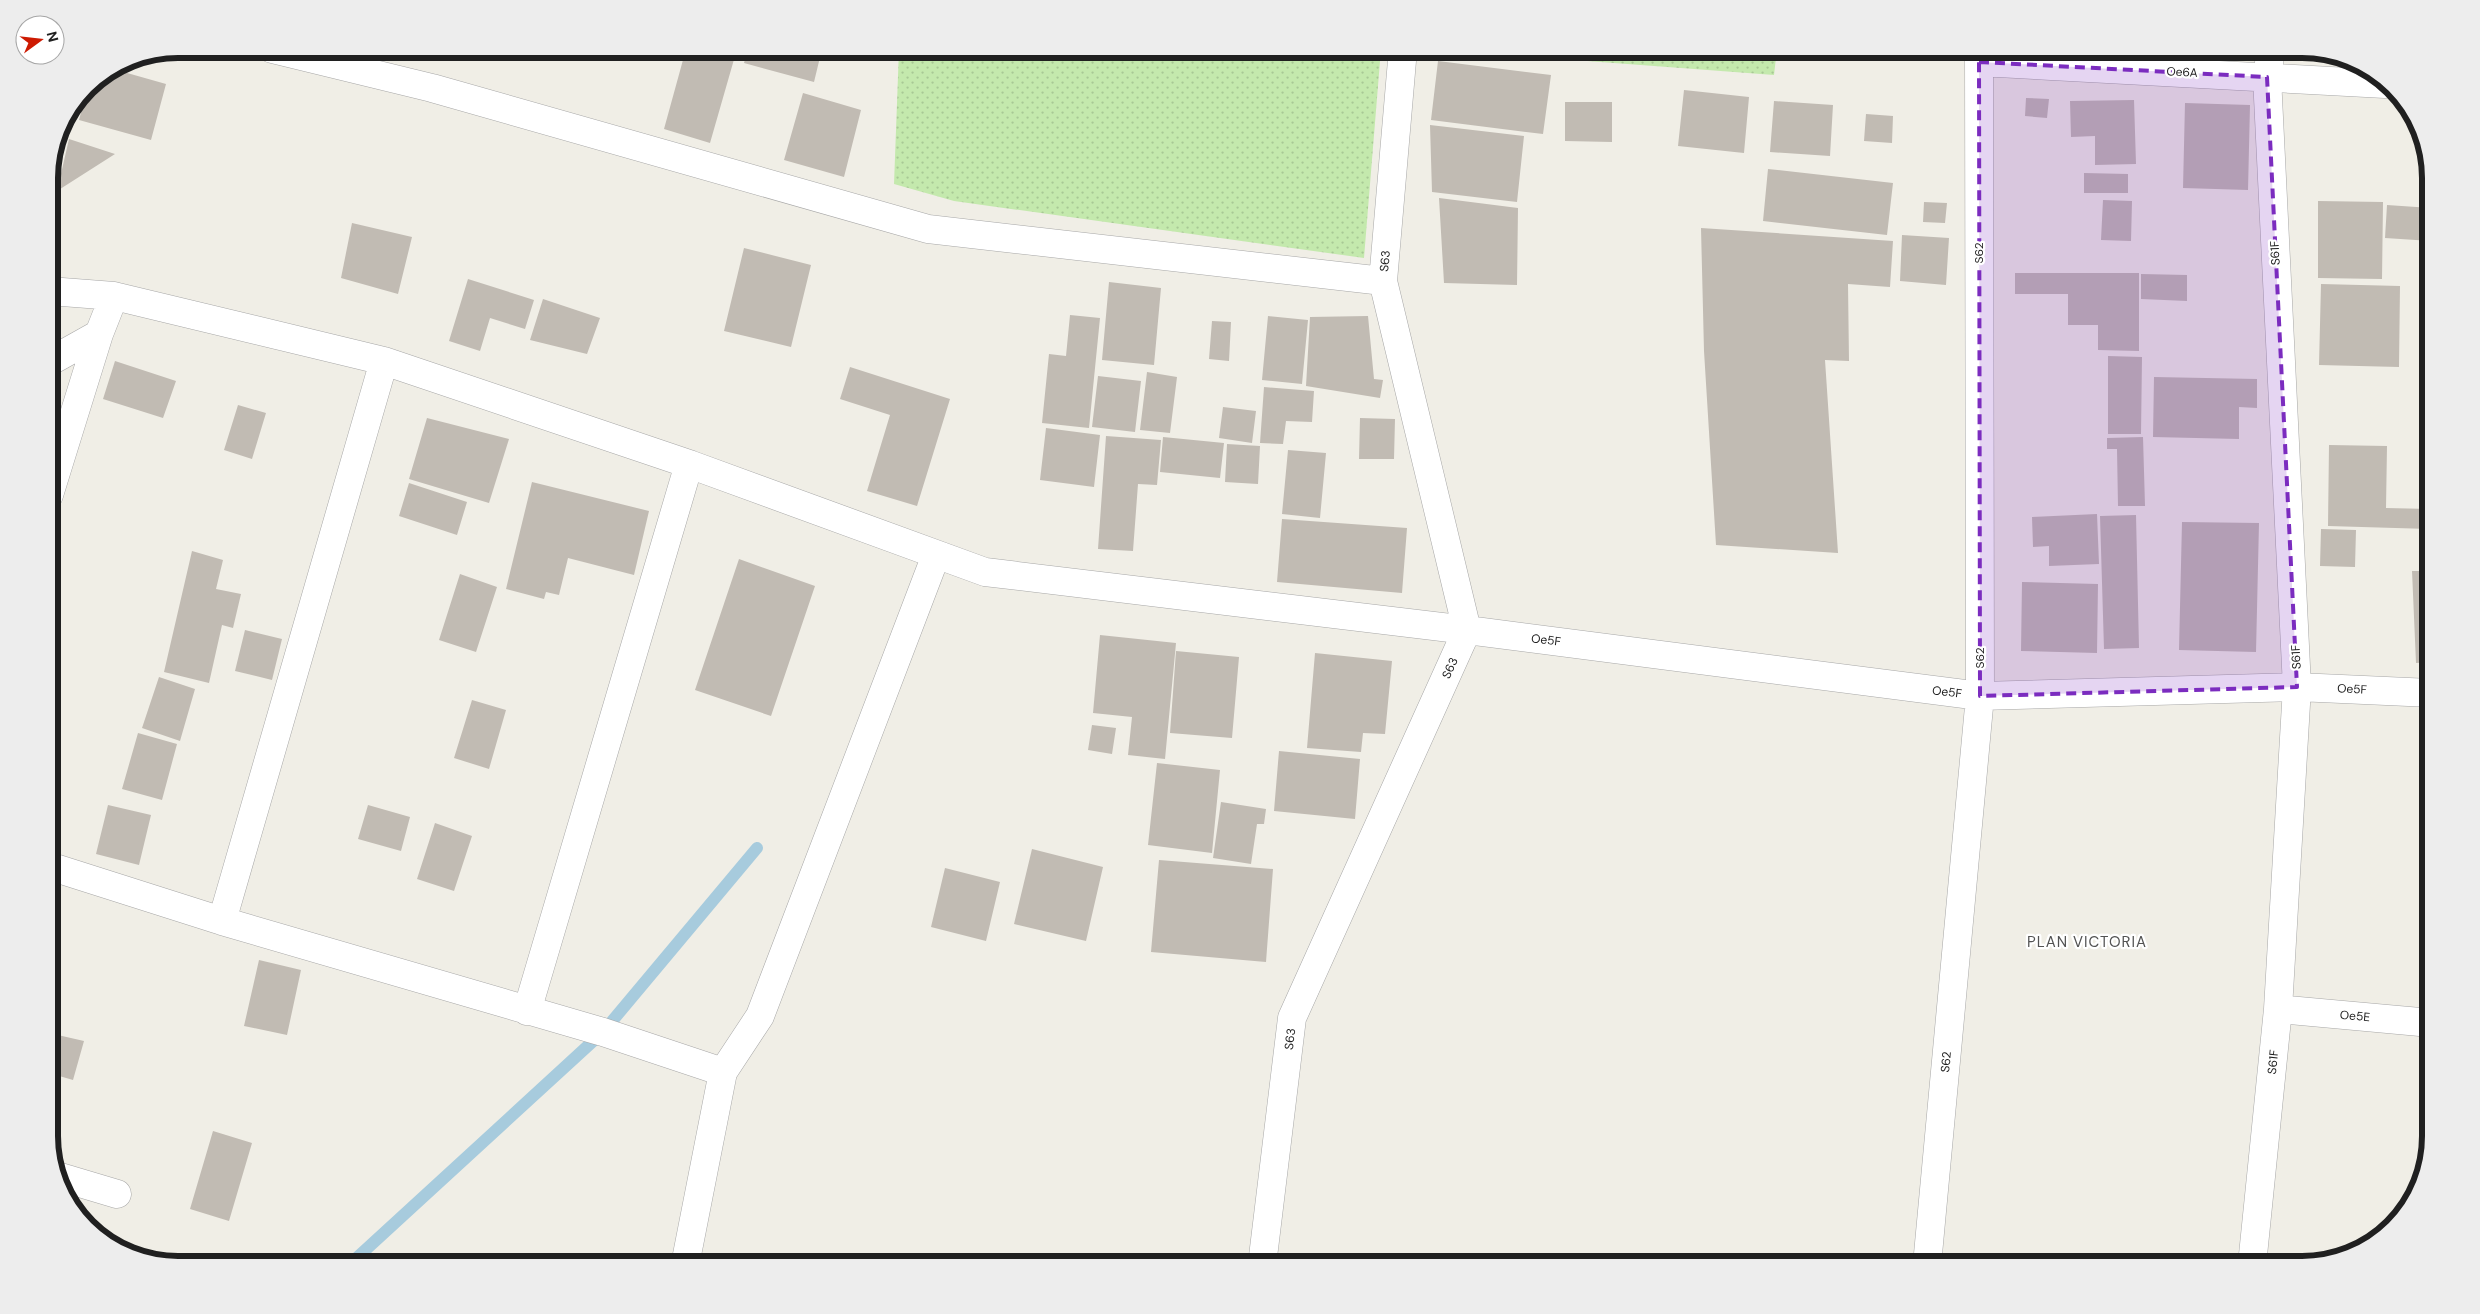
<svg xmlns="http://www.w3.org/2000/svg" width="2480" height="1314" font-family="'DM Sans',sans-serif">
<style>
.grass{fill:url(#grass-dots)}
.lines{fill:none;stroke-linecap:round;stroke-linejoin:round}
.stream{stroke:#a7cbdd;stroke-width:12}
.building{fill:#c1bbb3}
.minor-casing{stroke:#a7a7a7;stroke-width:29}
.minor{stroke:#fff;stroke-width:28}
.marked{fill:#7b2cbf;fill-opacity:0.2;stroke:#7b2cbf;stroke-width:4;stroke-dasharray:10 6;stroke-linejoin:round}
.labels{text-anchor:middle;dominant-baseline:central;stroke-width:4.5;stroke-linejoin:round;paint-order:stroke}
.street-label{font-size:12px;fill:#202020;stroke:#fff}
.quarter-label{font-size:15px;letter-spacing:1px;fill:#535353;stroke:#fff}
.rim{fill:none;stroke:#202020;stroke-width:6}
</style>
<defs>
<pattern id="grass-dots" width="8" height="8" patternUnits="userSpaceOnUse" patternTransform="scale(1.25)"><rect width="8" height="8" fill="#c4e9ad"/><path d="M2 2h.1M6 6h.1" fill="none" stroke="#a8c895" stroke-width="1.8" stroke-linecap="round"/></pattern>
</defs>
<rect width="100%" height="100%" fill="#f0eee6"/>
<path class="grass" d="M899,49H1381L1364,258L954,201L894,184Z
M1428,49H1777L1774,75Z"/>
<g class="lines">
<path class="stream" d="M349,1265L603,1032L757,848"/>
</g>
<path class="building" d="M686,49H737L710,143L664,129Z
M748,49H822L814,82L744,63Z
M1438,61L1551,75L1543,134L1431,120Z
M113,69L166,84L151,140L79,120L88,86Z
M1684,90L1749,97L1744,153L1678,146Z
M803,93L861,110L844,177L784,160Z
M2026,98L2049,99L2047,118L2025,116Z
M2134,100L2136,164L2095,165V136L2071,137L2070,101Z
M1774,101L1833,105L1830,156L1770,152Z
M1565,102H1612V142L1565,141Z
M2185,103L2250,105L2248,190L2183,188Z
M72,108L51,184L49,183V169L59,128Z
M1866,114L1893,116L1892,143L1864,141Z
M1430,125L1524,136L1517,202L1432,192Z
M69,139L115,154L57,191Z
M1768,169L1893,183L1887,235L1763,221Z
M2084,173L2128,174V193H2084Z
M1439,198L1518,208L1517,285L1444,283Z
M2103,200L2132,201L2131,241L2101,240Z
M2318,201L2383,202L2382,279L2318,278Z
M1924,202L1947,203L1945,223L1923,222Z
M2387,205L2431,208V241L2385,238Z
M352,223L412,237L398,294L341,278Z
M1701,228L1893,241L1890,287L1848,284L1849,361L1825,360L1838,553L1716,545L1704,351Z
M1902,235L1949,238L1946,285L1900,281Z
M744,248L811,265L791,347L724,331Z
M2015,273H2139V351L2098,350V325H2068V294H2015Z
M2141,274L2187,275V301L2141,299Z
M468,279L534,300L525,329L490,318L480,351L449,341Z
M1109,282L1161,288L1154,365L1102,360Z
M2321,284L2400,286L2399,367L2319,365Z
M543,299L600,318L587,354L530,340Z
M1070,315L1100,318L1089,428L1042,423L1049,354L1066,356Z
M1268,316L1308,320L1302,384L1262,380Z
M1368,316L1374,379L1383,380L1380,398L1306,386L1310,317Z
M1212,321L1231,322L1229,361L1209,359Z
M2108,356L2142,357L2141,434H2108Z
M115,361L176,381L163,418L103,399Z
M850,367L950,399L917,506L867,491L890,415L840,399Z
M1147,372L1177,377L1170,433L1140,430Z
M1098,376L1141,381L1135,432L1092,427Z
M2154,377L2257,379V408L2239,407V439L2153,437Z
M1264,387L1314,391L1312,422L1286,421L1283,444L1260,443Z
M238,405L266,413L252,459L224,450Z
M1223,407L1256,411L1252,443L1219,438Z
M427,418L509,439L489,503L409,479Z
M1360,418L1395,419L1394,459H1359Z
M1046,428L1100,435L1094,487L1040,480Z
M1106,436L1161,440L1157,485L1138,484L1133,551L1098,549Z
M1163,437L1224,443L1220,478L1160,472Z
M2143,437L2145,506H2118L2117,449H2107V438Z
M1227,444L1260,446L1258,484L1225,482Z
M2329,445L2387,446L2386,508L2430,509L2429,529L2328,526Z
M2431,447V488H2419V448Z
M1288,450L1326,453L1320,518L1282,514Z
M532,482L649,511L634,575L568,558L559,595L546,592L544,599L506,589Z
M409,483L467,502L457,535L399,516Z
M2097,514L2099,564L2049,566V546L2033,547L2032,517Z
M2136,515L2139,648L2104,649L2100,516Z
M1282,519L1407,528L1402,593L1277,582Z
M2182,522L2259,523L2256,652L2179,650Z
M2321,529L2356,530L2355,567L2320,566Z
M192,551L223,560L216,589L241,594L233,628L222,625L209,683L164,672Z
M739,559L815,586L771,716L695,690Z
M2412,571H2431V662L2416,663Z
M460,574L497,587L476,652L439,640Z
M2022,582L2098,584L2097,653L2021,651Z
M245,630L282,639L272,680L235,671Z
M1100,635L1176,643L1165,759L1128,755L1132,717L1093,713Z
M1176,651L1239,657L1232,738L1170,733Z
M1315,653L1392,661L1385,734L1363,733L1361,752L1307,748Z
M159,677L195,689L180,741L142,728Z
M472,700L506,710L489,769L454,758Z
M1092,725L1116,728L1112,754L1088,750Z
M138,733L177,744L162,800L122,789Z
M1279,751L1360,759L1355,819L1274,811Z
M1157,763L1220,770L1212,853L1148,845Z
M1221,802L1266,809L1264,824H1257L1251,864L1213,858Z
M108,805L151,815L139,865L96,854Z
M368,805L410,817L401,851L358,839Z
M435,823L472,836L454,891L417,879Z
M1032,849L1103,867L1086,941L1014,924Z
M1159,860L1273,869L1266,962L1151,952Z
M945,868L1000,882L986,941L931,927Z
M259,960L301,970L287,1035L244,1026Z
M49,1033L84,1041L73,1080L49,1073Z
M213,1131L252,1143L229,1221L190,1209Z"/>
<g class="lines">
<defs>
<path id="minor" d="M272,49L432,88L928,229L1383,281
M1979,62L2385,84
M49,291L114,296L384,361L689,464L985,572L1467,630L1980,696L2297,687L2431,693
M49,362L99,334
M49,495L99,334L114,296
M49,866L222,921L603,1032L723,1072
M222,921L384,361
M2278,1009L2431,1023
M527,1011L689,464
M60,1177L117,1194
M685,1265L723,1072L760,1016L936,555
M1262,1265L1292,1018L1467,630L1383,281L1403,49
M1927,1265L1980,696L1979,49
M2252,1265L2278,1009L2297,687L2267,77L2271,49"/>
</defs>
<use href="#minor" class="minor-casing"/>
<use href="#minor" class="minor"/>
</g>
<path class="marked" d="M1979,62L2267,77L2297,687L1980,696Z"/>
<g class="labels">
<g class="street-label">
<text transform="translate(2182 72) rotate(3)">Oe6A</text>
<text transform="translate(1979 253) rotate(-90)">S62</text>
<text transform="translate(2275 253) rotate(-93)">S61F</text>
<text transform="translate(1385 261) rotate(-85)">S63</text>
<text transform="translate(1546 640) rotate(7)">Oe5F</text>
<text transform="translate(2296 657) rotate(-93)">S61F</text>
<text transform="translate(1980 658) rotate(-90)">S62</text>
<text transform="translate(1450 668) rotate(-66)">S63</text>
<text transform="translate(2352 689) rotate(3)">Oe5F</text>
<text transform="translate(1947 692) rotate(7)">Oe5F</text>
<text transform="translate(2355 1016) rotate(5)">Oe5E</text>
<text transform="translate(1290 1039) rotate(-83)">S63</text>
<text transform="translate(1946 1062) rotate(-85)">S62</text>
<text transform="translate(2273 1062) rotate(-84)">S61F</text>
</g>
<g class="quarter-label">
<text x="2087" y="942">PLAN VICTORIA</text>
</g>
</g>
<path d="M0 0H2480V1314H0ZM178 58H2302A120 120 0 0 1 2422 178V1136A120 120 0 0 1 2302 1256H178A120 120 0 0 1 58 1136V178A120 120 0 0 1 178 58Z" fill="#ededed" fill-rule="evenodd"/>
<path class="rim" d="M178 58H2302A120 120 0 0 1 2422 178V1136A120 120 0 0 1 2302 1256H178A120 120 0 0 1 58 1136V178A120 120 0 0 1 178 58Z"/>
<g transform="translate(40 40) rotate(75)"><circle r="24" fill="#ffffff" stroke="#a6a6a6"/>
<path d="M0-4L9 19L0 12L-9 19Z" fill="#cd1a02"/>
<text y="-8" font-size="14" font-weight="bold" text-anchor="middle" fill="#202020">N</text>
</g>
</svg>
